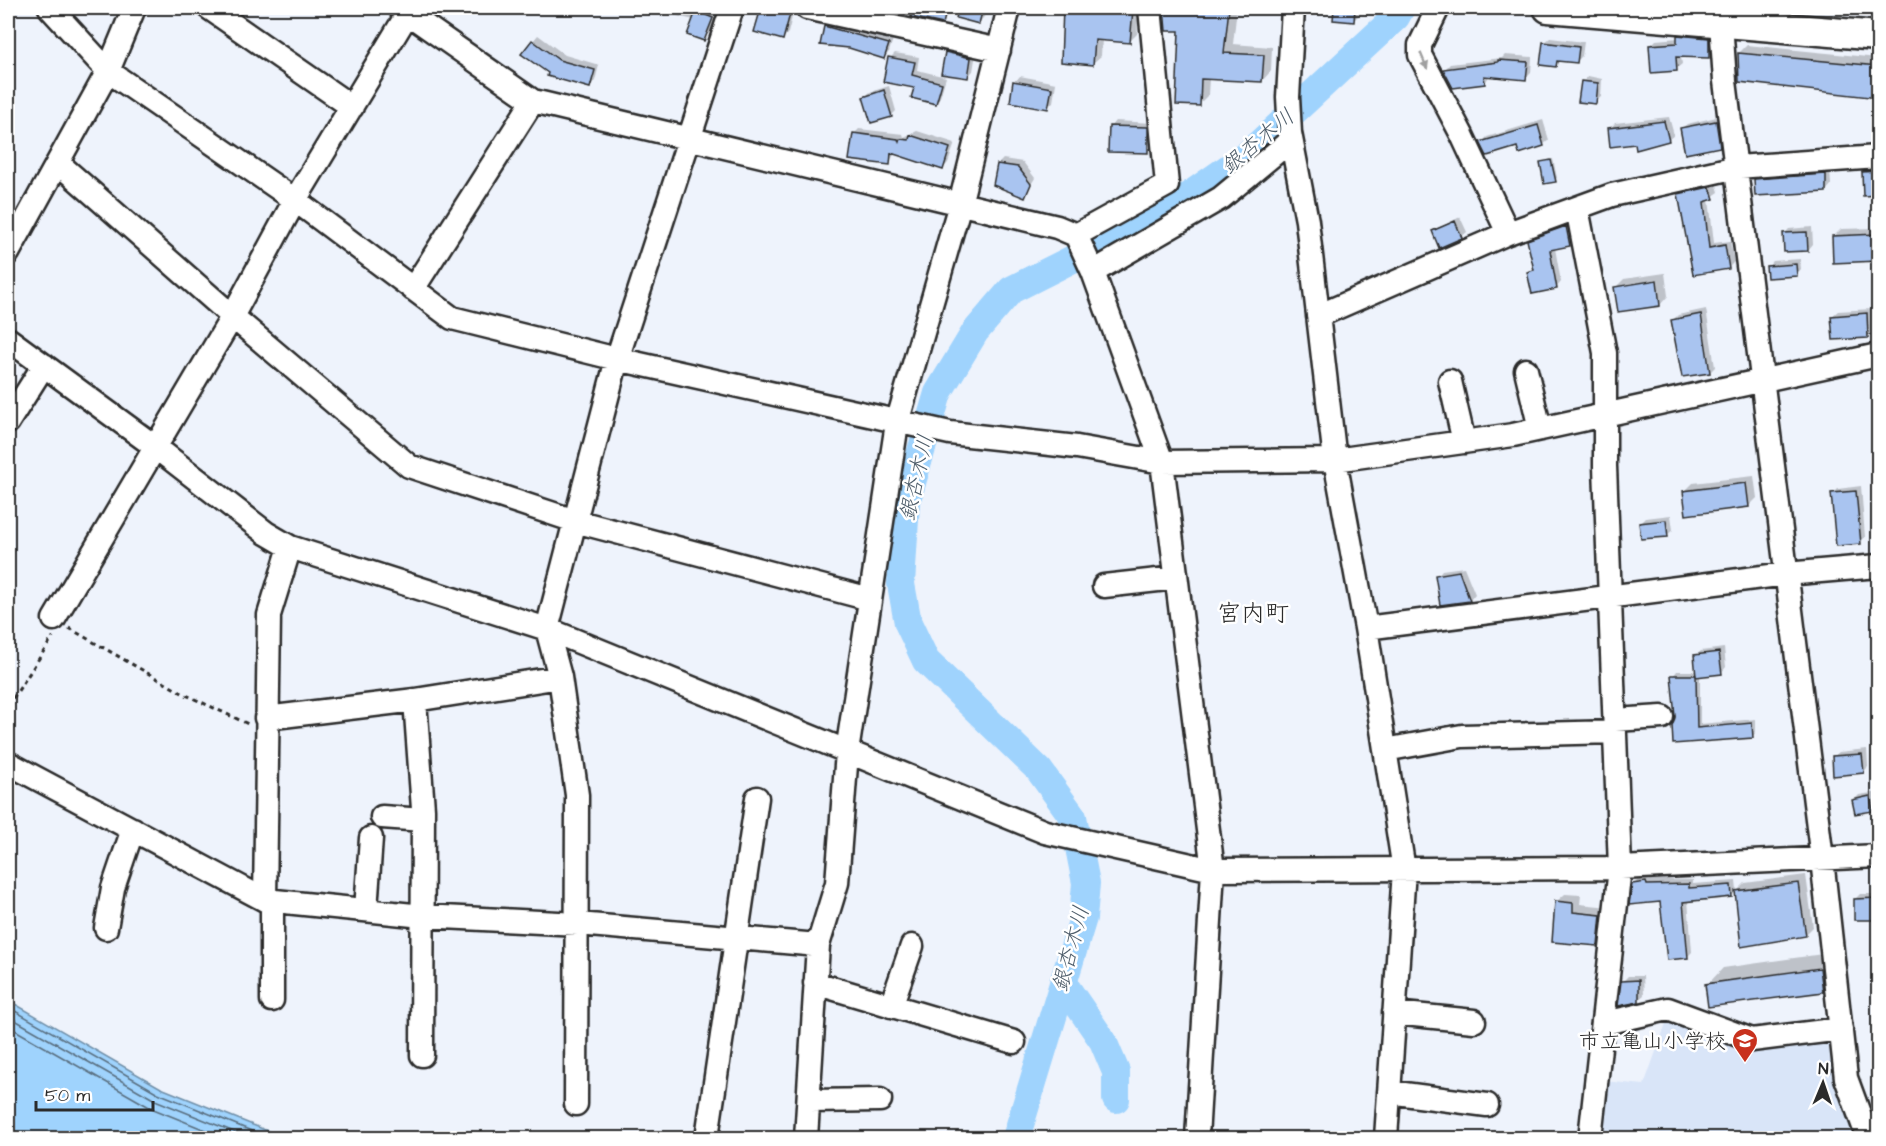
<svg xmlns="http://www.w3.org/2000/svg" width="1886" height="1146" font-family="'Architects Daughter','Klee One',sans-serif">
<style>
.built{fill:#d9e5f8}
.water{fill:#9fd3fd;stroke:#7190a9;stroke-width:1.5}
.shadow{fill:#0003}
.lines{fill:none;stroke-linecap:round;stroke-linejoin:round}
.shore{stroke:#596e7f;stroke-width:1.5}
.river{stroke:#9fd3fd;stroke-width:28}
.building{fill:#a9c4f0;stroke:#2b2b2b;stroke-width:1.5}
.minor-casing{stroke:#2b2b2b;stroke-width:27}
.major-casing{stroke:#2b2b2b;stroke-width:33}
.path{stroke:#2b2b2b;stroke-width:3;stroke-dasharray:4.5 4.5;stroke-linecap:butt}
.minor{stroke:#fff;stroke-width:22}
.major{stroke:#fff;stroke-width:28}
.oneway{fill:#a0a0a0}
.labels{text-anchor:middle;dominant-baseline:central;stroke-width:5;stroke-linejoin:round;paint-order:stroke}
.poi-label{font-size:21px;fill:#2b2b2b;stroke:#fff;text-anchor:end}
.water-label{font-size:22px;font-style:italic;fill:#4e5d6a;stroke:#fff}
.quarter-label{font-size:24px;fill:#2b2b2b;stroke:#fff}
</style>
<rect width="100%" height="100%" fill="#eef3fc"/>
<filter id="ink" filterUnits="userSpaceOnUse"><feTurbulence type="fractalNoise" baseFrequency=".0167" numOctaves="2"/><feDisplacementMap in="SourceGraphic" scale="12" xChannelSelector="R" yChannelSelector="G"/><feConvolveMatrix kernelMatrix="1 2 1 2 8 2 1 2 1" color-interpolation-filters="sRGB"/></filter>
<g filter="url(#ink)">
<path class="built" d="M1669,1015L1751,1047L1835,1040L1862,1138H1598L1604,1081L1644,1085Z"/>
<path class="water" d="M8,1000L161,1088L285,1138H8Z"/>
<path class="shadow" d="M643,8H710L718,11L710,32L703,39L694,20Z
M762,8L794,9L788,33L783,38L756,31Z
M917,8H932L949,11L942,22L914,10Z
M961,8H986L984,17L979,22L958,17Z
M1065,8H1139L1137,34L1130,41L1102,39L1101,56L1093,63L1063,61Z
M1165,8H1237L1233,44L1272,47L1271,71L1262,81L1209,78L1208,95L1199,104L1180,30L1167,29Z
M1335,8H1360L1359,15L1354,20L1334,19Z
M831,21L893,39L889,52L884,57L849,47L822,44L826,26Z
M1683,31L1713,33V51L1708,56H1681L1682,64L1676,69L1651,45L1656,40L1678,38Z
M538,35L565,55L599,65L595,81L589,87L549,73L523,53Z
M1550,38L1584,42L1582,56L1576,62L1561,60L1555,65L1544,43Z
M1747,45L1878,58V96L1740,81L1739,53Z
M951,47L976,53L973,71L968,76L946,53Z
M895,53L919,57L917,70L946,77L940,97L935,103L890,58Z
M1505,55L1532,57L1531,73L1526,78L1490,75L1485,83L1445,69L1450,64L1502,58Z
M1020,76L1056,83L1053,102L1047,107L1015,82Z
M1588,76L1602,79L1601,97L1595,102L1583,82Z
M889,86L896,111L891,116L865,97L870,92Z
M1721,116L1724,140L1719,145L1681,129L1687,124Z
M1669,117L1674,135L1668,140L1636,143L1610,129L1615,123Z
M1543,120L1549,140L1543,145L1482,142L1487,137Z
M1115,121L1153,123L1152,146L1147,152L1110,127Z
M859,129L903,134L904,137L917,131L955,143L948,163L943,168L895,153L889,163L854,134Z
M1003,159L1023,162L1035,178L1024,196L998,164Z
M1553,159L1557,178L1555,180L1541,163Z
M1878,166V194L1864,195L1863,172L1868,167Z
M1830,170L1831,185L1826,191L1755,180L1761,175Z
M1716,182L1719,192L1709,199L1714,243L1730,241L1734,262L1728,268L1694,273L1679,195L1684,189Z
M1460,217L1467,232L1461,237L1433,231Z
M1571,222L1575,239L1569,244L1555,248L1561,282L1556,288L1529,272L1535,267L1529,241L1534,235Z
M1812,227L1813,244L1808,250L1784,234L1789,229Z
M1878,228V259L1835,261L1834,236L1841,229Z
M1800,259L1801,269L1796,275L1768,267L1773,261Z
M1665,273L1668,296L1660,305L1616,287L1624,279Z
M1706,309L1715,367L1710,372L1673,320L1678,315Z
M1872,309L1873,331L1868,336L1832,316L1838,311Z
M1754,476L1757,498L1749,506L1685,491L1693,483Z
M1861,486L1865,537L1860,543L1833,494L1838,489Z
M1671,515L1673,530L1667,535L1641,523L1646,518Z
M1464,567L1475,594L1470,600L1441,603L1437,576L1442,570Z
M1724,648L1726,667L1721,673L1700,675V724L1756,719V732L1752,737L1675,743L1677,717L1673,676L1677,671H1697L1695,656L1701,651Z
M1878,708V732H1876L1875,712Z
M1867,749L1868,767L1863,772L1833,757L1839,752Z
M1878,792V808L1857,812L1854,800L1859,795Z
M1806,875L1813,927L1805,935L1736,891L1732,896L1688,900L1692,952L1687,957L1662,900L1633,885L1638,880H1693V884L1736,881L1737,891L1745,883Z
M1565,894L1581,895L1580,904L1609,907L1606,936L1597,944L1556,902Z
M1860,894H1878V918L1855,899Z
M1837,952L1839,973L1822,990L1707,985L1723,968Z
M1628,976H1643L1644,995L1638,1000L1623,981Z"/>
<g class="lines">
<path class="shore" d="M8,1007L158,1093L269,1138
M8,1016L155,1100L249,1138
M8,1026L151,1108L225,1138"/>
<path class="river" d="M1063,983L1103,1041L1116,1072V1099
M1016,1138L1083,918L1086,883L1073,817L1039,770L926,661L908,623L901,584L906,503L938,393L975,332L1011,290L1164,213L1247,155L1396,17L1401,8"/>
</g>
<path class="building" d="M761,8L790,14L783,40L754,32Z
M959,8H983L979,24L956,18Z
M1063,8L1133,9L1130,43L1095,40L1093,65L1061,62Z
M1164,8H1229L1224,53L1264,55L1262,82L1201,79L1200,106L1176,105L1179,31H1166Z
M1334,8H1355L1354,22L1333,20Z
M913,9L945,16L943,24L911,17Z
M696,11L713,18L704,41L687,35Z
M824,26L889,44L884,59L849,48L820,45Z
M1677,35L1709,38V58L1676,57L1677,71L1651,73L1649,45L1677,43Z
M532,40L559,60L595,70L590,88L547,76L548,73L521,54Z
M1543,42L1579,47L1577,63L1557,61L1556,67L1540,65Z
M945,52L971,58L968,78L941,74Z
M1738,53L1878,66V98L1739,82Z
M888,57L915,62L912,75L942,83L936,104L911,98L914,88L883,82Z
M1498,60L1528,62L1526,80L1484,76L1485,84L1453,88L1443,69L1498,62Z
M1013,81L1052,88L1048,109L1010,102Z
M1581,81L1598,83L1596,104L1578,102Z
M884,90L892,117L871,123L863,97Z
M1664,121L1669,141L1636,150L1635,144L1610,147L1608,128Z
M1716,121L1720,147L1685,154L1680,128Z
M1538,125L1544,146L1519,154L1517,147L1487,156L1480,142Z
M1109,126L1148,127V153L1108,152Z
M853,133L898,139L899,142L900,139L909,140L910,135L950,148L943,170L891,153L890,165L849,160Z
M1551,160L1556,182L1544,184L1540,162Z
M997,164L1018,167L1031,184L1025,198L993,185Z
M1878,171V195L1863,196L1862,172Z
M1826,174V192L1755,196L1754,179Z
M1710,187L1714,199L1704,202L1709,248L1725,245L1729,269L1693,275L1678,194Z
M1455,221L1462,238L1439,248L1432,231Z
M1566,226L1570,246L1550,250L1557,289L1532,294L1527,272L1534,270L1527,240Z
M1807,232L1808,251L1784,252L1783,233Z
M1878,234V261L1833,263L1832,236Z
M1796,264L1797,276L1767,278L1766,266Z
M1657,280L1660,306L1618,312L1614,287Z
M1867,313L1868,338L1833,340L1831,316Z
M1701,314L1710,373L1682,377L1671,320Z
M1746,483L1749,507L1686,515L1683,491Z
M1856,491L1861,544L1836,546L1831,493Z
M1666,520L1668,537L1641,539L1639,523Z
M1459,571L1470,601L1440,605L1435,575Z
M1719,652L1722,674L1696,677L1694,655Z
M1671,675H1696L1697,728L1752,723L1753,738L1673,744L1672,725L1675,717Z
M1862,754L1864,773L1833,776L1832,756Z
M1870,796L1873,811L1855,814L1852,800Z
M1646,882L1647,885L1689,884V888L1731,885L1732,897L1683,902L1688,958L1667,960L1660,902L1629,905L1632,884Z
M1798,883L1806,936L1741,947L1735,891Z
M1878,898V920H1854V899Z
M1555,901L1573,903V912L1601,915L1598,946L1552,942Z
M1820,968L1823,992L1708,1007L1705,984Z
M1639,980V1002L1618,1006L1621,981Z"/>
<g class="lines">
<defs>
<path id="minor" d="M50,8L108,71L295,200L452,318L617,359L950,433L1077,447L1162,462L1335,460L1513,435L1878,355
M209,8L352,107
M400,8L533,101L1057,227L1076,235L1093,272L1162,462L1213,870L1197,1138
M807,8L999,50
M1293,8L1288,97L1290,133L1307,221L1335,460L1366,628L1404,870L1386,1138
M1438,8L1420,45V55L1462,135L1508,233
M1720,8L1725,81L1822,859L1846,1078L1868,1138
M58,163L232,316L409,466L575,521L870,599
M1577,208L1605,353V466L1620,868L1590,1138
M1076,235L1167,185L1150,8
M8,253L108,71L134,8
M1093,272L1221,198L1291,140
M413,289L533,101
M1318,316L1508,233L1612,195L1737,167L1878,157
M8,339L154,446L266,533L290,547L547,629L1045,832L1213,870L1620,868L1878,856
M1526,370L1540,429
M1450,381L1464,442
M8,422L44,365
M1104,586L1176,578
M54,619L228,324L295,200L411,8
M1366,628L1786,574L1878,566
M415,700L423,809L422,1055
M266,718L415,700L560,677
M1615,720L1662,717
M1385,750L1462,736L1615,732
M8,763L265,900L423,916L578,924L818,945
M382,817L423,820
M265,900L269,615L290,547
M366,910L371,838
M106,928L113,888L133,829
M815,983L1014,1042
M272,1000V900
M891,1006L912,946
M1394,1013L1474,1021
M1605,1023L1668,1009L1752,1040L1841,1029
M1389,1092L1487,1105
M809,1101L880,1100
M576,1104L577,795L560,677L547,629L617,359L732,8
M707,1137L757,798
M806,1138L818,945L837,883L847,752L897,423L960,204L1009,8"/>
<path id="major" d="M1548,8L1878,36"/>
</defs>
<use href="#minor" class="minor-casing"/>
<use href="#major" class="major-casing"/>
<path class="path" d="M69,628L184,694L248,724
M8,706L53,637"/>
<use href="#minor" class="minor"/>
<use href="#major" class="major"/>
</g>
<defs><path id="oneway-solid" d="M-6-.8H1V-3.2L6.5 0L1 3.2V.8H-6Z" transform="scale(1.5)"/></defs>
<use class="oneway" href="#oneway-solid" transform="translate(1424 61) rotate(67)"/>
</g>
<defs>
<symbol id="school-pin" viewBox="-11 -11 22 30"><path d="M0 17L-7.5 6A9.5 9.5 0 1 1 7.5 6Z" fill="#c8321e" stroke="#fff"/><path d="M0-5L7-2L0 1L-7-2ZM-4 1L0 2.5L4 1V4Q0 6-4 4Z" fill="#fff"/></symbol>
</defs>
<g fill-rule="evenodd">
<use href="#school-pin" x="1730" y="1026" width="30" height="40"/>
</g>
<g class="labels">
<g class="poi-label">
<text x="1726" y="1041">市立亀山小学校</text>
</g>
<g class="water-label">
<text transform="translate(1258 142) rotate(-40)">銀杏木川</text>
<text transform="translate(917 478) rotate(-77)">銀杏木川</text>
<text transform="translate(1071 949) rotate(-75)">銀杏木川</text>
</g>
<g class="quarter-label">
<text x="1253" y="614">宮内町</text>
</g>
</g>
<rect width="1886" height="1146" fill="none" stroke="#fff" stroke-width="30"/>
<rect x="15" y="15" width="1856" height="1116" fill="none" stroke="#2b2b2b" stroke-width="2" filter="url(#ink)"/>
<g transform="translate(1823 1083) rotate(2)" stroke="#ffffff" stroke-width="4.5" paint-order="stroke">
<path d="M0-4.5L10 22L0 15L-10 22Z" fill="#2b2b2b"/>
<text y="-9" font-size="16" font-weight="bold" text-anchor="middle" fill="#2b2b2b">N</text>
</g>
<path d="M36 1101v9h117v-9" fill="none" stroke="#2b2b2b" stroke-width="3"/>
<text x="45" y="1101" font-size="18" fill="#2b2b2b" stroke="#ffffff" stroke-width="4.5" paint-order="stroke">50 m</text>
</svg>
